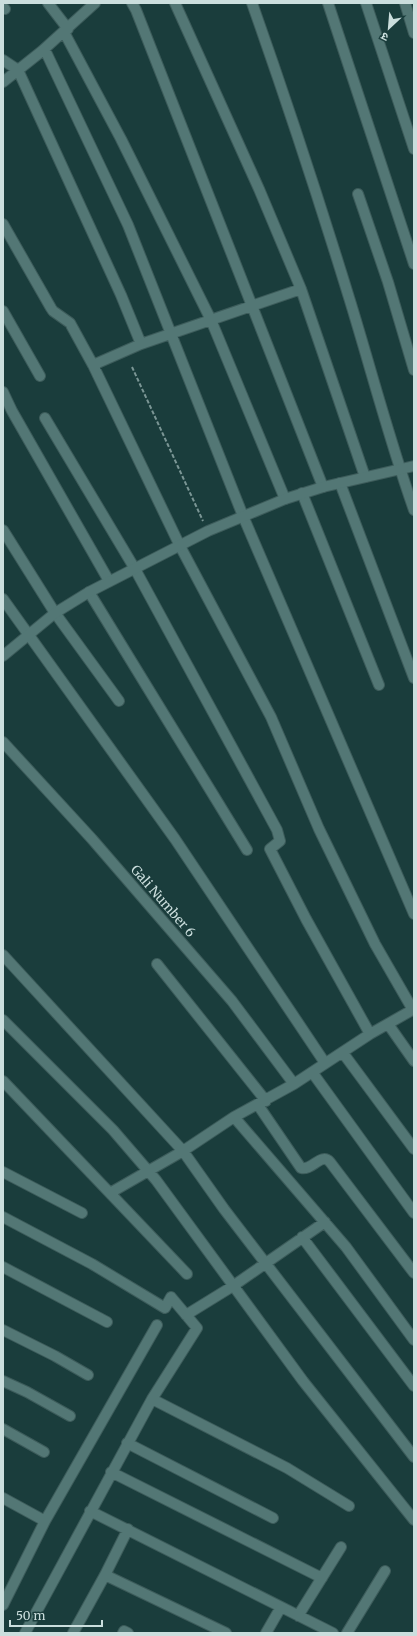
<svg xmlns="http://www.w3.org/2000/svg" width="417" height="1636" font-family="Merriweather,'Noto Sans Devanagari',serif">
<style>
.lines{fill:none;stroke-linecap:round;stroke-linejoin:round}
.minor-casing{stroke:#3d5c5b;stroke-width:12}
.tertiary-casing{stroke:#3d5c5b;stroke-width:12}
.path{stroke:#7b9695;stroke-width:2;stroke-dasharray:4 2;stroke-linecap:butt}
.minor{stroke:#537775;stroke-width:10}
.tertiary{stroke:#537775;stroke-width:10}
.labels{text-anchor:middle;dominant-baseline:central;stroke-width:3;stroke-linejoin:round;paint-order:stroke}
.street-label{font-size:13px;fill:#cbdedd;stroke:#1a3d3c}
</style>
<rect width="100%" height="100%" fill="#1a3d3c"/>
<g class="lines">
<defs>
<path id="minor" d="M48,3L68,29
M132,3L136,10L323,487
M175,3L259,189L301,289L365,477
M252,3C287,102 320,203 351,304C372,373 390,442 414,510
M328,3L414,264
M366,3L414,149
M405,3L414,33
M3,8L5,9
M64,32L121,139L211,320L285,499
M42,51L45,50L128,225L243,516L414,914
M3,60L18,70L121,295L141,344
M3,82L42,51L95,3
M358,194L388,282L414,370
M3,224L51,308L53,311L70,323L93,365L180,546L271,717L319,829L375,944L413,1010
M3,311L40,376
M93,365L141,344L301,289
M3,392L12,411L109,581
M45,418L135,569L277,830L280,841L270,849L306,919L370,1034
M340,483L414,678
M302,493L379,685
M3,530L55,613L119,701
M89,592L247,850
M3,599L175,839L325,1063
M3,742L92,839L232,1001L294,1084
M3,955L183,1151L224,1209L414,1457
M157,964L266,1101
M3,1020L113,1130L156,1180L303,1381L414,1520
M388,1024L414,1061
M343,1053L414,1149
M312,1072L414,1213
M3,1081L187,1274
M258,1105L301,1168C312,1171 321,1152 330,1162L414,1273
M234,1117L346,1247L414,1340
M3,1172L82,1213
M110,1193L183,1151L234,1117L294,1084L370,1034L414,1009
M3,1217L92,1264L165,1308L171,1297L197,1328L152,1399L25,1633
M302,1237L414,1386
M3,1267L107,1322
M186,1315L233,1286L325,1222
M3,1330L55,1356L88,1375
M3,1381L27,1392L70,1416
M152,1399L287,1468L349,1506
M3,1429L44,1452
M127,1443L273,1518
M111,1472L322,1578
M3,1498L45,1521
M90,1511L333,1633
M105,1575L226,1633
M3,1605L45,1521L157,1325
M298,1616L341,1547
M73,1633L105,1575L128,1529
M123,1633L124,1631L128,1633
M266,1633L281,1607
M347,1633L385,1571"/>
<path id="tertiary" d="M3,656L55,613L89,592L208,531L285,499L323,487L414,466"/>
</defs>
<use href="#minor" class="minor-casing"/>
<use href="#tertiary" class="tertiary-casing"/>
<path class="path" d="M132,367L203,521"/>
<use href="#minor" class="minor"/>
<use href="#tertiary" class="tertiary"/>
</g>
<g class="labels">
<g class="street-label">
<text transform="translate(163 901) rotate(49)">Gali Number 6</text>
</g>
</g>
<rect width="417" height="1636" fill="none" stroke="#cbdedd" stroke-width="8"/>
<g transform="translate(389 28) rotate(206)" stroke="#1a3d3c" stroke-width="3" paint-order="stroke">
<path d="M0-3L7 15L0 10L-7 15Z" fill="#cbdedd"/>
<text y="-6" font-size="11" font-weight="bold" text-anchor="middle" fill="#cbdedd">उ</text>
</g>
<path d="M10 1620v6h92v-6" fill="none" stroke="#cbdedd" stroke-width="2"/>
<text x="16" y="1620" font-size="12" fill="#cbdedd" stroke="#1a3d3c" stroke-width="3" paint-order="stroke">50 m</text>
</svg>
